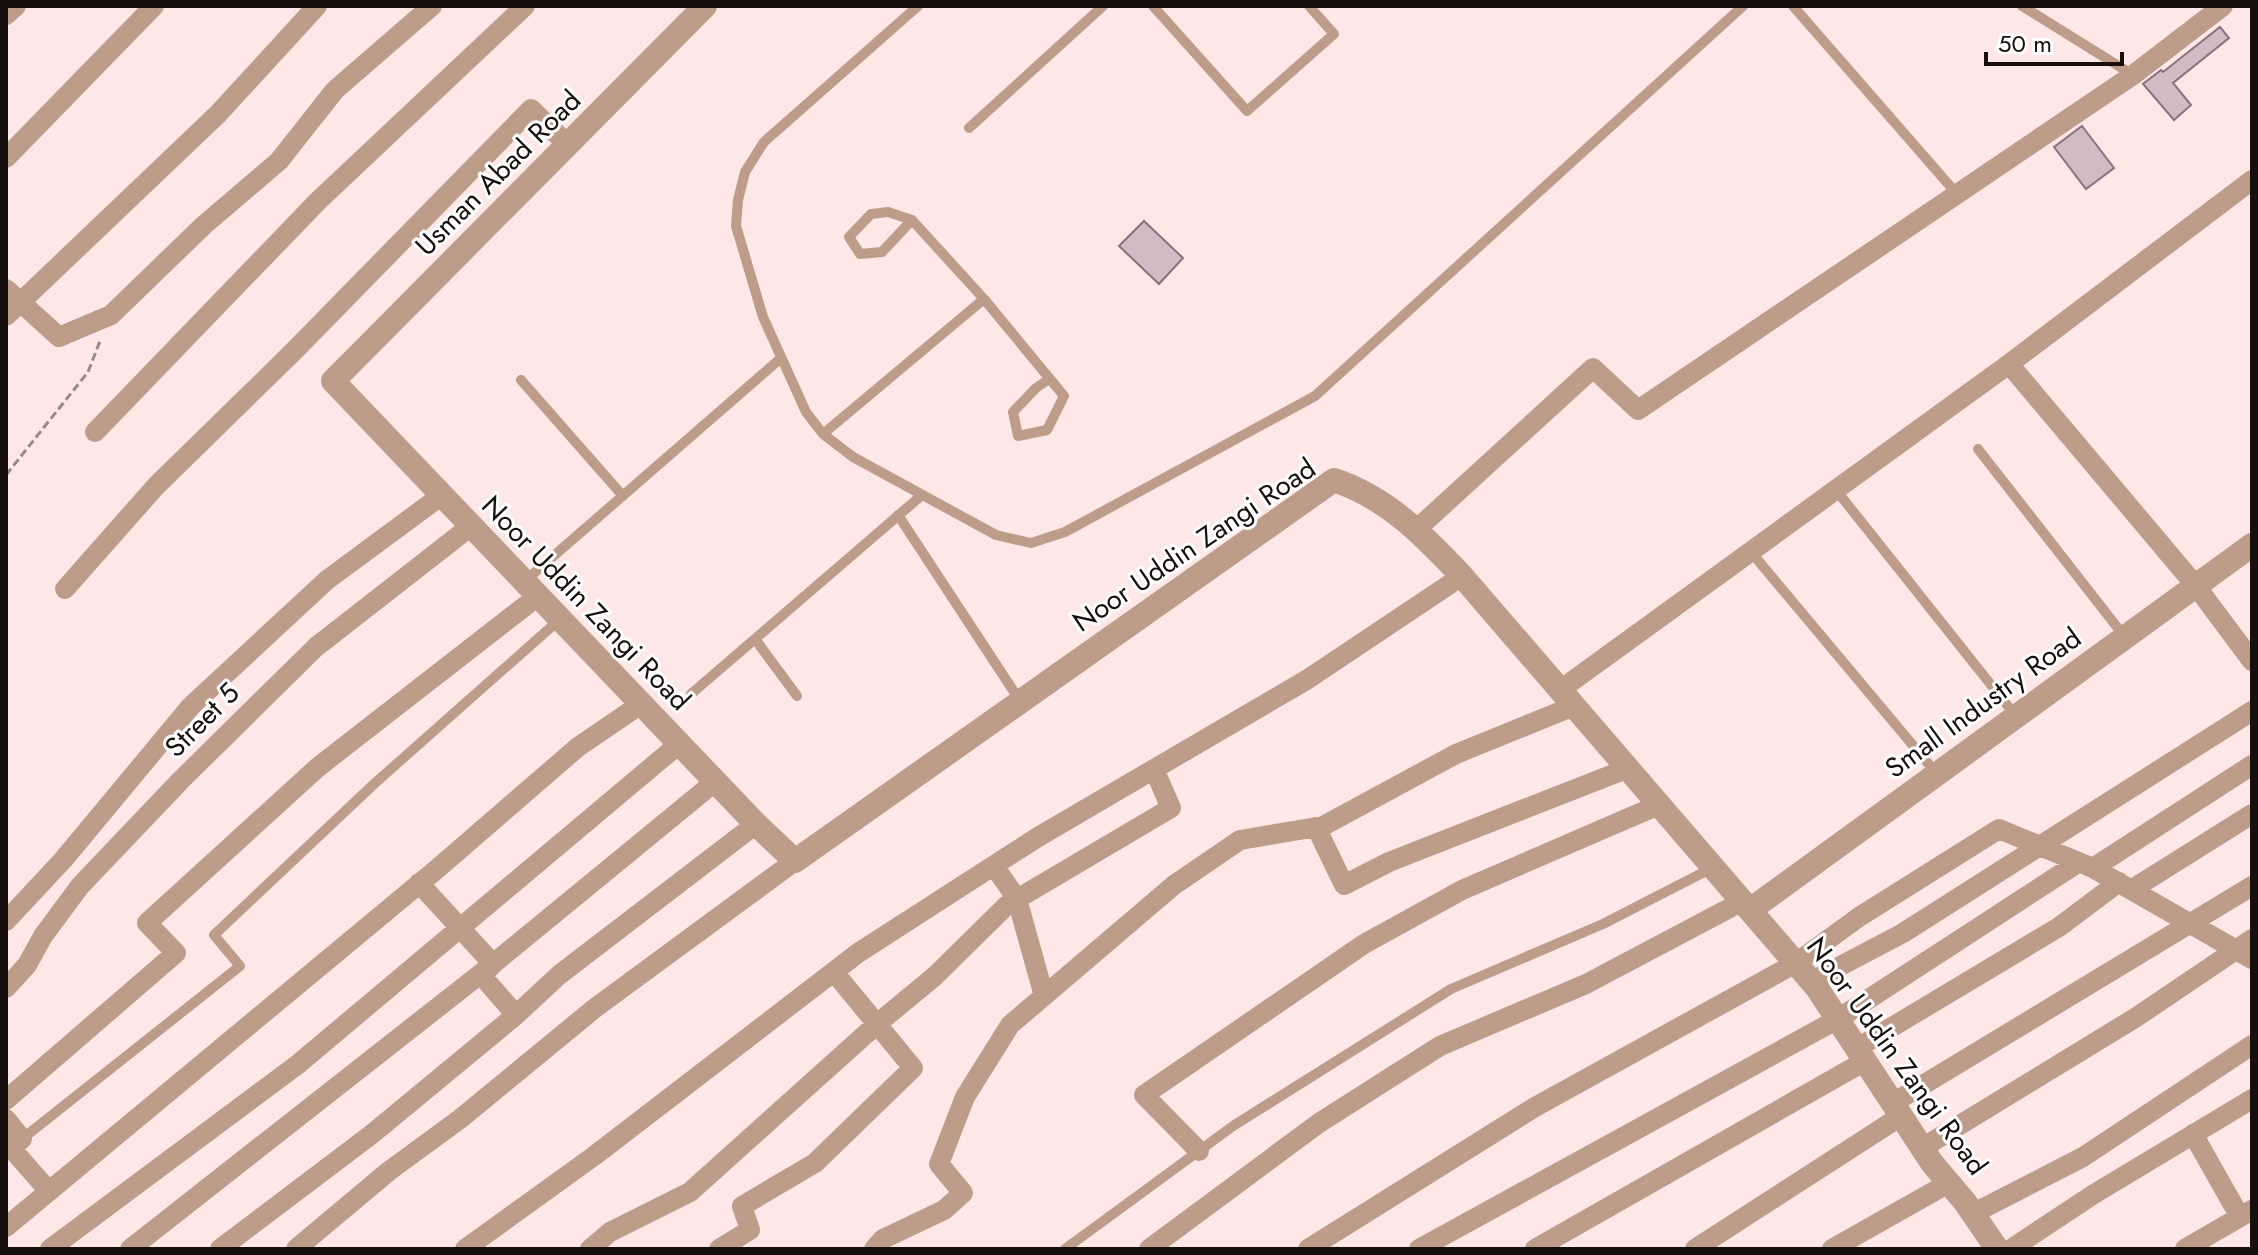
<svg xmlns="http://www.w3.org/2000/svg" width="2258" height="1255" font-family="Jost,sans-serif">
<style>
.building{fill:#d3bbc6;stroke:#88737d;stroke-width:2}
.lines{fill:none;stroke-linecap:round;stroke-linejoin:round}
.path{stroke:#998989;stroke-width:3;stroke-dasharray:8 4;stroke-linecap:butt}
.service{stroke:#bd9c8a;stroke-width:10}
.minor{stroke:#bd9c8a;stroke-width:20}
.tertiary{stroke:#bd9c8a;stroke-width:24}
.labels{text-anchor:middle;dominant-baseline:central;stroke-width:6;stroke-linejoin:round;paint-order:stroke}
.street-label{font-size:28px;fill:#170e0e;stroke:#fff}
</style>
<rect width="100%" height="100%" fill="#fde7e7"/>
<path class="building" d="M2220,27L2229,38L2173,83L2191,105L2174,120L2143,84L2161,70L2163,72Z
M2082,126L2114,168L2086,189L2054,147Z
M1144,221L1183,258L1159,284L1119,246Z"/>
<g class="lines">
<path class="path" d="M6,475L88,372L100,341"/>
<path class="service" d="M918,6L764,142L745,172L738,200L736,226L763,317L806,412L823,434L853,457L996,535L1031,543L1065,532L1315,396L1743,6
M1153,6L1247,111L1334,34L1309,6
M1793,6L1957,194
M2022,6L2133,75
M969,128L1103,6
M984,299L1064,396L1047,430L1018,436L1013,412L1036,388L1049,379
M521,380L623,496
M823,434L984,299L912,220L888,212L871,214L849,237L860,254L882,252L912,220
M1978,449L2124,636
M1836,490L2015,715
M898,515L1020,701
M1751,552L1937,774
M526,580L781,358
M755,639L797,696
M691,694L922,495
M22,1139L240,966L214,935L374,784L559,620
M1065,1249L1233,1126L1451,989L1603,924L1712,868"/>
<path class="minor" d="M6,15L16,6
M6,158L154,6
M6,289L59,337L111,315L204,225L279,161L335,90L432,6
M6,316L218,114L317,6
M2009,364L2196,586L2252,661
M95,432L318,201L525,6
M1418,528L1593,368L1638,410L2133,75L2223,6
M65,589L156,486L294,351L531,109L568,145
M1560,690L2009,364L2252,180
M1316,827L1344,885L1389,862L1629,768
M994,866L1017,899L1044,996
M2093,868L2252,765
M419,883L493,964L482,976L516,1015L559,975L756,824
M2131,890L2252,814
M6,921L63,860L191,706L327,580L442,495
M1812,981L1903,933L2252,711
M6,988L27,965L43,936L80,886L181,780L316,647L471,526
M1857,1048L2059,927L2119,882
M6,1100L176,953L147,923L317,768L538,596
M1893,1103L2252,886
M6,1119L22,1139L11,1148L48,1190
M2193,1134L2240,1217
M1922,1148L2135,1018L2252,939
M1199,1151L1144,1095L1364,944L1462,890L1661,804
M1974,1213L2083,1157L2252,1045
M6,1227L437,869L578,747L641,704
M50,1249L297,1065L679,744
M130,1249L493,964L716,781
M220,1249L372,1134L516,1015
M296,1249L389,1171L460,1119L595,1008L795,861
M465,1249L594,1156L858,953L1038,837L1308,679L1462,576
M590,1249L610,1232L690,1192L877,1024L935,976L1007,905L1171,808L1154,769
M719,1249L750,1230L742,1206L815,1163L913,1068L834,972
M874,1249L883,1239L944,1210L963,1193L939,1164L965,1097L1010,1025L1174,885L1240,840L1323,826L1456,754L1574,706
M1149,1249L1319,1123L1440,1046L1586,984L1743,901
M1308,1249L1535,1107L1796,963L1859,917L1999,829L2093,868L2252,959
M1419,1249L1838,1019L2079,862
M1535,1249L1865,1061
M1695,1249L1901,1116
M1832,1249L1947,1184
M2011,1249L2094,1194L2252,1099
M2185,1249L2252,1210"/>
<path class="tertiary" d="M705,6L333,381L756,824L795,861L1334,480C1388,498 1424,536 1462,576L1817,988L1932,1163L1965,1202L1997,1249
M1750,910L2252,545"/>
</g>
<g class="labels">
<g class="street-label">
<text transform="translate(498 173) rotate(-45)">Usman Abad Road</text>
<text transform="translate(1194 545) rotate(-34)">Noor Uddin Zangi Road</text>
<text transform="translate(586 603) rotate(46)">Noor Uddin Zangi Road</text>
<text transform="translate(1983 703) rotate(-36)">Small Industry Road</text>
<text transform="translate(202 720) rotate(-45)">Street 5</text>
<text transform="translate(1897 1056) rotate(54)">Noor Uddin Zangi Road</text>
</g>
</g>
<rect width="2258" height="1255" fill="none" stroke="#170e0e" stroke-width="16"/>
<path d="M1986 52v12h136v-12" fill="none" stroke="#170e0e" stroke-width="4"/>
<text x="1998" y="52" font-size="24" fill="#170e0e" stroke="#ffffff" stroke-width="6" paint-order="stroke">50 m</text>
</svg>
